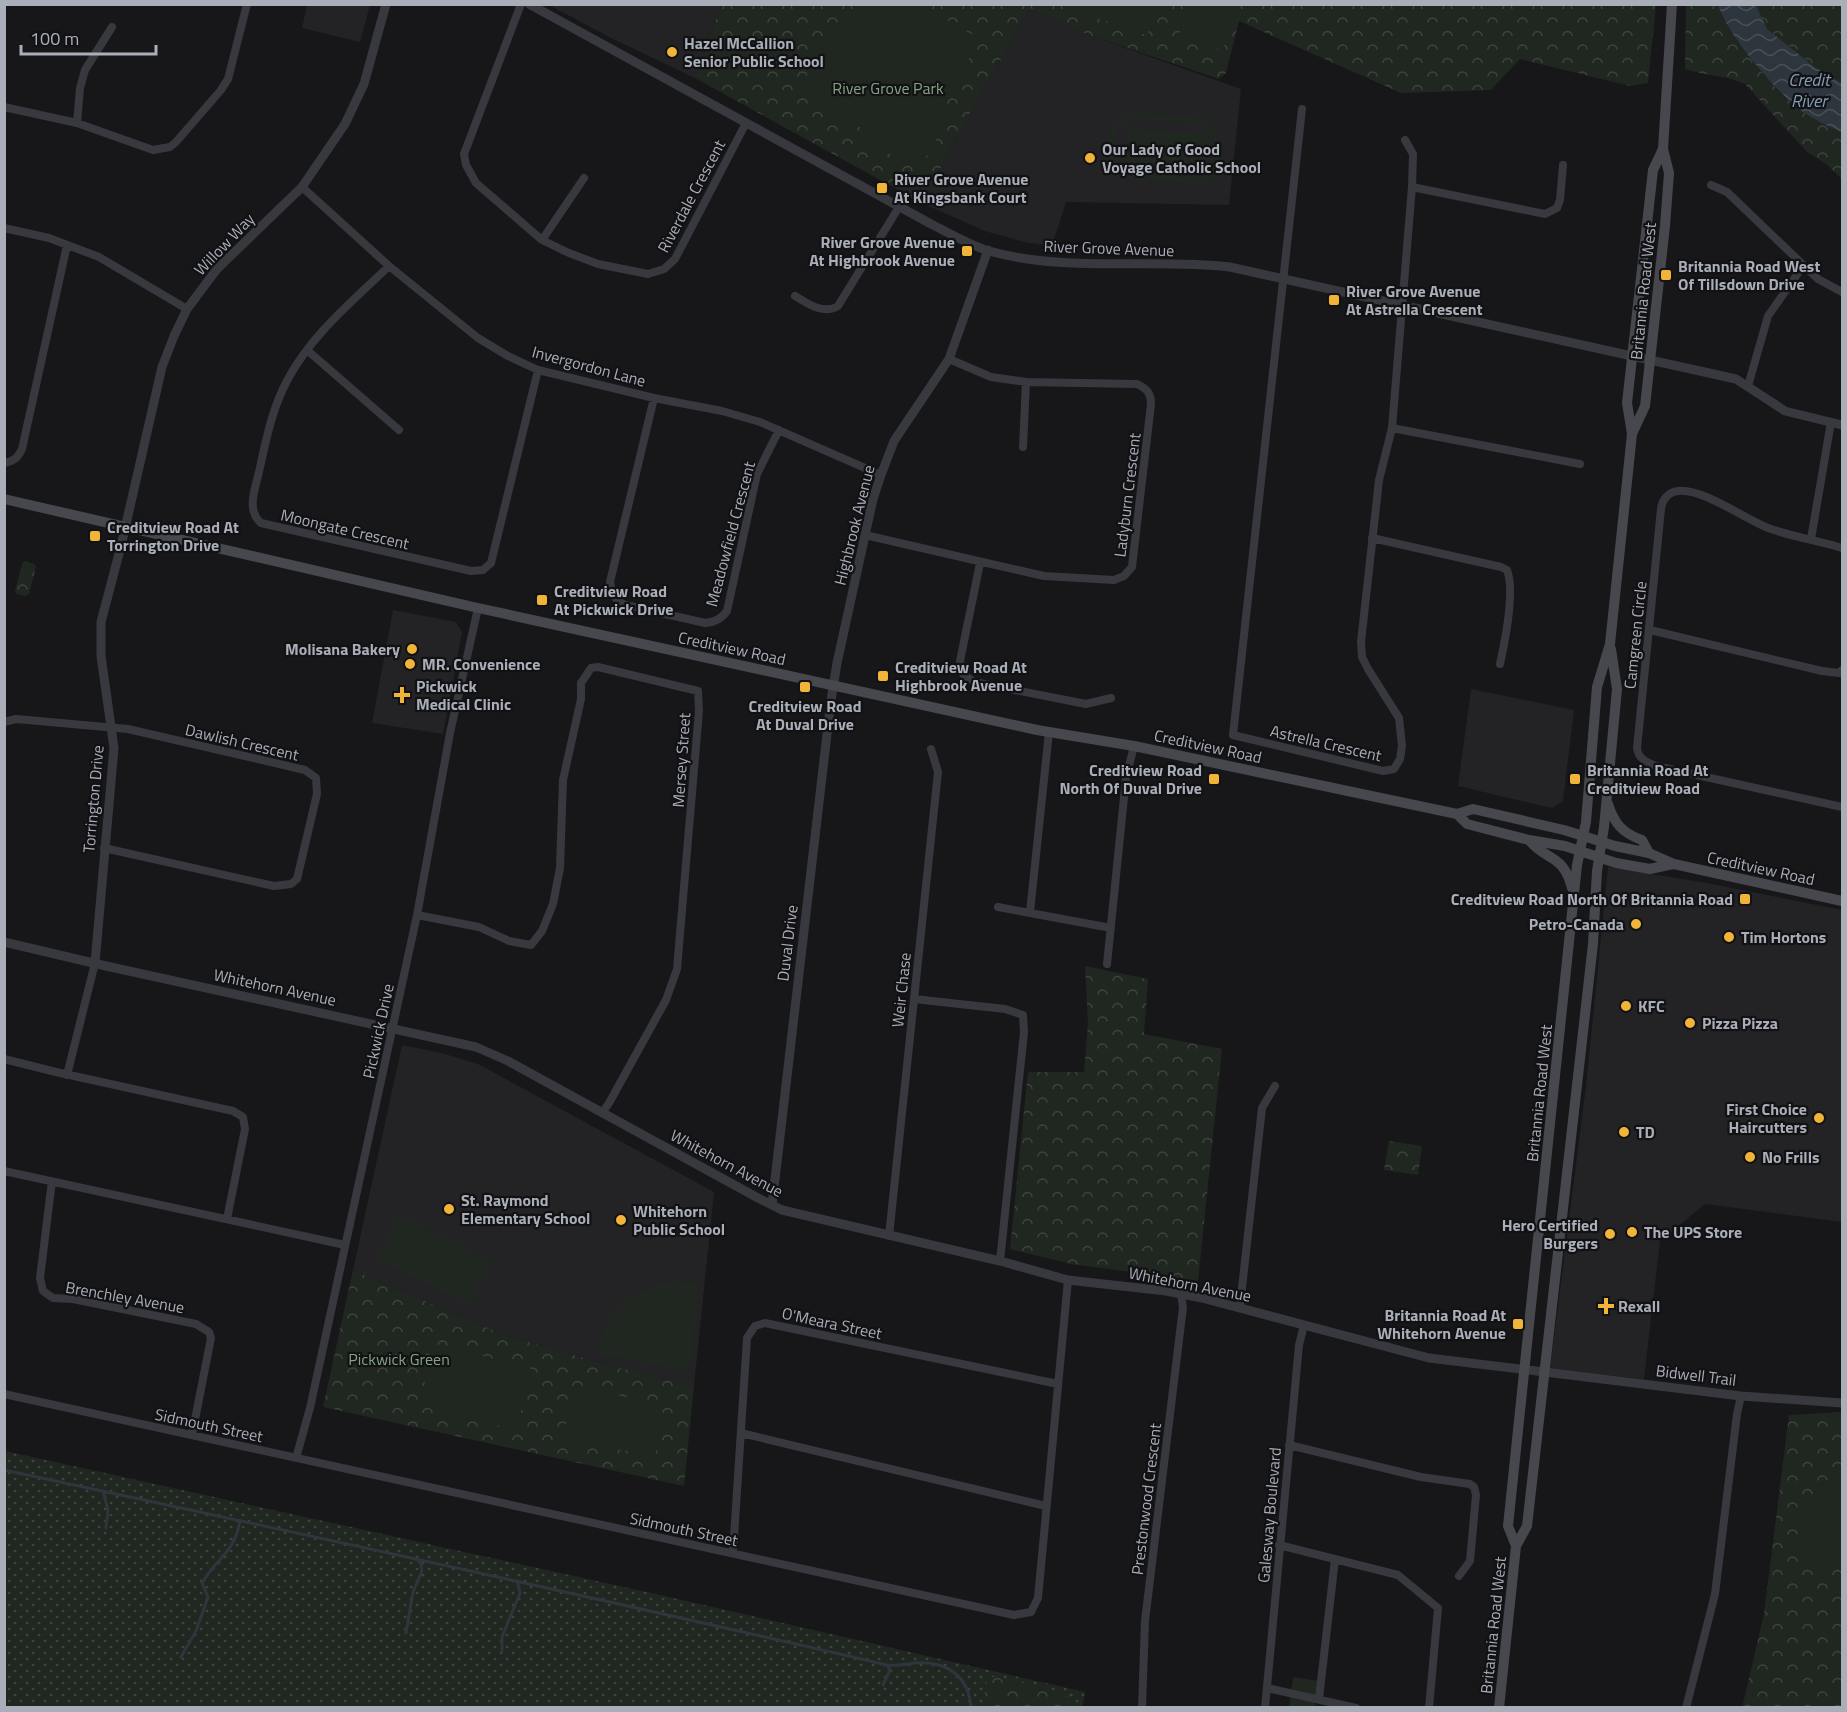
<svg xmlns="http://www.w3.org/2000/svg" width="1847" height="1712" font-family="'Titillium Web',sans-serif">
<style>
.built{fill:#232326}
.grass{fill:url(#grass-dots)}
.forest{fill:url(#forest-crowns)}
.garden{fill:#1f2720;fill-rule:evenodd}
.water{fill:url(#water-waves)}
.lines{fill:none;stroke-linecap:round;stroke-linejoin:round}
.stream{stroke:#2d363d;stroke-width:3}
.minor{stroke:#38393e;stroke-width:8}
.tertiary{stroke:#38393e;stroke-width:9}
.secondary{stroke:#46484e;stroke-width:10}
.poi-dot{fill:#f0b439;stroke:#121214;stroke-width:2}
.labels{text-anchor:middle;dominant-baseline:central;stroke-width:4.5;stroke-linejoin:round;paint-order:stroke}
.poi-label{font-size:16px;font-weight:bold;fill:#aaaeb9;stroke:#121214;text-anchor:start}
.park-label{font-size:16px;fill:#81a483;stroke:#121214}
.street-label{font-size:16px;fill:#aaaeb9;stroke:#121214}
.water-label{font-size:18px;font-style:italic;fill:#819cb3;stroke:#121214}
</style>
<defs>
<pattern id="grass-dots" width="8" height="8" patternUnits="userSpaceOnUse" patternTransform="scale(1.5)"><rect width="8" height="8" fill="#1f2720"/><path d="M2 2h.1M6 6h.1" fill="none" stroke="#3d443e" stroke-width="1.8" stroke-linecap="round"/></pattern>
<pattern id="forest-crowns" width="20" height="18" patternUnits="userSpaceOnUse" patternTransform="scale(1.5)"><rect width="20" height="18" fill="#1f2720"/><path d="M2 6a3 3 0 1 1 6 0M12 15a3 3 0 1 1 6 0" fill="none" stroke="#3d443e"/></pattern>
<pattern id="water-waves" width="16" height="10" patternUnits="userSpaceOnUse" patternTransform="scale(1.5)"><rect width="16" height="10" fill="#2d363d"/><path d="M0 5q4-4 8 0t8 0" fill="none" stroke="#495157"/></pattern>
</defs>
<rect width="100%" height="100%" fill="#171719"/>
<path class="built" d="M307,5H370L360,42L302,28Z
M549,5H721L695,78L613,39Z
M1030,9L1089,35L1241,89L1229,205L1066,202L1052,246L1024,242L985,231L922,203L975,104Z
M393,610L456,622L462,632L443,734L372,723Z
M1471,689L1574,710L1563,801L1552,808L1458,786Z
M1608,867L1707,883L1842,910V1222L1705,1204L1660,1241L1644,1379L1550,1369L1586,1086Z
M402,1045L442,1053L478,1064L714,1192L694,1386L619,1368L504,1335L353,1270Z"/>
<path class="grass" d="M5,1451L647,1592L1085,1692L1082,1708H5Z"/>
<path class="forest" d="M721,5H1656L1648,83L1630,86L1520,59L1491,90L1401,93L1239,21L1226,73L1219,79L1089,35L1030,9L975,104L922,203L695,78Z
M1686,5H1718C1726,33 1771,86 1794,105C1807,117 1827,125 1842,133V179L1826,164L1807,152L1745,84L1728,78L1700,73L1685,69Z
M1756,5H1842V83L1816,68L1767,29Z
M24,561L34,564L36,567L29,594L25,596L17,594L15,591L22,564Z
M1085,966L1148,979L1144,1034L1222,1049L1198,1281L1071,1264L1010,1249L1028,1072H1084L1088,1024Z
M1389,1141L1422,1146L1418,1175L1384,1170Z
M353,1270L504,1335L619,1368L694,1386L684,1486L323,1407Z
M1842,1412V1707L1742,1708L1764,1614L1789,1415Z
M988,1676L1046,1687L1076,1699L1075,1707H982Z"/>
<path class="garden" d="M1188,4L1235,5L1223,50L1178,38Z
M871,5H912L927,9L980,39L941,108L947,121L924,160L909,165L871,143L867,131L797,92L838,24L856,10Z
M1060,5L1160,4V5L1151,30L1144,34Z
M1136,112L1200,118C1228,131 1228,182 1198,184L1128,178C1096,160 1101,123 1136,112ZM1131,119L1199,123C1203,125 1207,127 1210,132C1219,145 1217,173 1201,179L1131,171C1111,158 1106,130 1131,119Z
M1128,129L1209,134L1206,170L1125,165Z
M400,1215L491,1261L469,1304L378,1259Z
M671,1281L699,1283L690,1366L684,1370L597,1354C605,1311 630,1290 671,1281Z
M435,1344L532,1369L516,1430L419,1405Z
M573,1387L664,1404L655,1456L563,1439Z
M1842,1472V1566L1800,1562C1799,1529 1798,1514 1820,1488C1828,1479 1832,1475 1842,1472Z
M1293,1677L1319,1681L1315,1707L1289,1708Z"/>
<path class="water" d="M1718,5H1756L1767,29L1816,68L1842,83V133C1827,125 1807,117 1794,105C1770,84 1727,34 1718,5Z"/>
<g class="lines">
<path class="stream" d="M4,1470C299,1533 594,1597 887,1665C897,1666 906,1664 916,1663C947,1661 969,1676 971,1708
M103,1491L108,1510L106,1528
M406,1633L413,1592L422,1571L421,1564L417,1559
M502,1651V1637L520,1593L517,1581
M181,1657L196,1631L208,1597L202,1583C217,1557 235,1553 240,1520
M883,1685L890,1670L887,1665"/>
<path class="minor" d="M521,4L464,154L466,165L476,183L542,240L569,253L598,264L648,274L664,269L675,259L746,123
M4,107L77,123L153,150L170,147L176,142L221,90L228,79L247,4
M1302,109L1233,735L1383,771L1394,769L1400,759L1402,746L1399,718L1368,669L1362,657L1361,642L1379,480L1392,428L1412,187L1413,154L1405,140
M77,123L80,88L85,70L112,27
M1711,185L1727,192L1818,279L1842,292
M302,187L389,266L478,338L508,356L538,370L654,398L722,411L760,422L881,475
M1412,187L1545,214L1557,208L1560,200L1563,165
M4,228L49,238L99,257L187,309
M542,240L584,178
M389,266C353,301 312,334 288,379C272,408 266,440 259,472C255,489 246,510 261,523L471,571L483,570L491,563L538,370
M795,296C808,304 824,315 838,306L899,207
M307,350L399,430
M1748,386L1768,316L1803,266
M654,398L610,582C612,593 614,601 626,605L705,623C715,622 721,619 727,611L757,474L779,430
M1392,428L1580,464
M1023,447L1026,382
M4,463C14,461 18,458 22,449L67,245
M865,535L1044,576L1114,580L1124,576L1132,567L1151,404C1151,393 1147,389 1137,384L1026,382L991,377L949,359
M1372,538L1501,567L1507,570C1515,590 1505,641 1500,664
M1811,539L1831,422
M1842,548C1819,541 1794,537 1771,529C1746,520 1703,488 1678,491C1668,492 1662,500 1661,509L1637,748C1638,759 1647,762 1656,766L1842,807
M980,563L960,661L963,674L974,682L1086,704L1111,698
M1650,630L1822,671L1839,673L1842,670
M4,722L16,719L128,729L305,770L316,778L317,794L297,879L291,884L274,886L104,848
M998,907L1111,928
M1030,912L1049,732
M417,915L479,927L509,941L531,945L542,931L553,904L560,868L563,780L581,699V683L591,668L598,667L698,691L699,711L677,969L666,1000L609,1103L602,1113
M1107,964L1126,778L1134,746
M914,999L1005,1009L1023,1015L1024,1032L1000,1261
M4,1059L56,1072L233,1111L243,1117L245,1129L227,1219
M67,1075L95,963
M4,1171L345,1245
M52,1181L40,1278L43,1291L53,1298L73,1299L196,1324L209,1332L211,1338L192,1435
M889,1236L938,772L931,749
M1240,1306L1262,1108L1275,1086
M4,1394L1014,1615L1031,1612L1038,1598L1068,1280
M741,1433L1046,1506
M1289,1445L1421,1477L1470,1484L1474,1487L1476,1495L1470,1561L1459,1576
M296,1458L310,1408L417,915L450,733L478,608
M1279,1545L1398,1575L1438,1608L1429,1708
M733,1553L747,1338L755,1326L765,1323L1058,1384
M1267,1688L1356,1708
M1319,1699L1335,1559
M1142,1708L1145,1621L1183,1307L1181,1294
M1265,1708L1299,1345L1304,1325
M1686,1708L1715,1594L1737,1414L1741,1396"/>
<path class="tertiary" d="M529,4L931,224C949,233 969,245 989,251C1068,273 1150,258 1230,267L1736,379L1785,411L1842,425
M4,942L106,966L476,1047L508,1061L758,1198L782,1210L1000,1261L1068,1280L1166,1291L1202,1298L1429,1358L1741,1396L1842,1403
M95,963L114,748L101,656V622L121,546L162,367L174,336L187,309L217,269L302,187L345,124L364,84L386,4
M772,1205L831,700L837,663L873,499L881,475L894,441L949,359L988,250"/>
<path class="secondary" d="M1632,434L1645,406L1665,226L1669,173L1663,149L1672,4
M4,499L478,608L1037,730L1134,746L1457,814L1473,809L1564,830L1615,846L1649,853L1674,864L1842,901
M1608,804C1614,823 1622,833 1642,840L1649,853
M1457,814L1467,824L1529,840L1565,846L1616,863L1650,869L1673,864
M1529,840C1547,862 1563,853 1572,888
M1516,1546L1508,1526L1577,865L1586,822L1597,687L1610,644L1632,434L1627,403L1653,170L1663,149
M1499,1708L1516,1546L1527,1526L1593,944L1597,871L1604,827L1617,689L1611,649"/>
</g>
<g class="poi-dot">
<circle cx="672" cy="52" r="6"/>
<circle cx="1090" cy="158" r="6"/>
<rect x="876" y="182" width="12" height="12" rx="3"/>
<rect x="961" y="245" width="12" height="12" rx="3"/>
<rect x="1660" y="269" width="12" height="12" rx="3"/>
<rect x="1328" y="294" width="12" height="12" rx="3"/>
<rect x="89" y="530" width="12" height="12" rx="3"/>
<rect x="536" y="594" width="12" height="12" rx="3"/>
<circle cx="412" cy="649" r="6"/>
<circle cx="410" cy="664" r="6"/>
<rect x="877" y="670" width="12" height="12" rx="3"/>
<rect x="799" y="681" width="12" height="12" rx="3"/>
<path d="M399 686h6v6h6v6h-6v6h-6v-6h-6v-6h6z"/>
<rect x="1208" y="773" width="12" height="12" rx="3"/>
<rect x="1569" y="773" width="12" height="12" rx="3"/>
<rect x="1739" y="893" width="12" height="12" rx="3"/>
<circle cx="1636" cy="924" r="6"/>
<circle cx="1729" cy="937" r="6"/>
<circle cx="1626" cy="1006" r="6"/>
<circle cx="1690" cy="1023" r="6"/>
<circle cx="1819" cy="1118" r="6"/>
<circle cx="1624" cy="1132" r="6"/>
<circle cx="1750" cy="1157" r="6"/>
<circle cx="449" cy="1209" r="6"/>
<circle cx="621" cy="1220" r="6"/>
<circle cx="1632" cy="1232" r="6"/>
<circle cx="1610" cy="1234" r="6"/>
<path d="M1603 1297h6v6h6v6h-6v6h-6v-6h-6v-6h6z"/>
<rect x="1512" y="1318" width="12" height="12" rx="3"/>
</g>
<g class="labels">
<g class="poi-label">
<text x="684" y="43">Hazel McCallion<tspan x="684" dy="18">Senior Public School</tspan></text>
<text x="1102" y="149">Our Lady of Good<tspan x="1102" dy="18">Voyage Catholic School</tspan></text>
<text x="894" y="179">River Grove Avenue<tspan x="894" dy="18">At Kingsbank Court</tspan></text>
<text x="955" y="242" text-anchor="end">River Grove Avenue<tspan x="955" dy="18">At Highbrook Avenue</tspan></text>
<text x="1678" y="266">Britannia Road West<tspan x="1678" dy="18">Of Tillsdown Drive</tspan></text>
<text x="1346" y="291">River Grove Avenue<tspan x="1346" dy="18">At Astrella Crescent</tspan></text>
<text x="107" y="527">Creditview Road At<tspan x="107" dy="18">Torrington Drive</tspan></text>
<text x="554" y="591">Creditview Road<tspan x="554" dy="18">At Pickwick Drive</tspan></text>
<text x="400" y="649" text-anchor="end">Molisana Bakery</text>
<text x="422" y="664">MR. Convenience</text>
<text x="895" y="667">Creditview Road At<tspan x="895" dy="18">Highbrook Avenue</tspan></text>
<text x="416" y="686">Pickwick<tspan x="416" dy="18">Medical Clinic</tspan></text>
<text x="805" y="706" text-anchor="middle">Creditview Road<tspan x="805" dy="18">At Duval Drive</tspan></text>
<text x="1202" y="770" text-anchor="end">Creditview Road<tspan x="1202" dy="18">North Of Duval Drive</tspan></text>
<text x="1587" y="770">Britannia Road At<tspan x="1587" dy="18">Creditview Road</tspan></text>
<text x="1733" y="899" text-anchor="end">Creditview Road North Of Britannia Road</text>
<text x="1624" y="924" text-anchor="end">Petro-Canada</text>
<text x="1741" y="937">Tim Hortons</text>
<text x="1638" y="1006">KFC</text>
<text x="1702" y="1023">Pizza Pizza</text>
<text x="1807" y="1109" text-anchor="end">First Choice<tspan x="1807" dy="18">Haircutters</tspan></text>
<text x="1636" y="1132">TD</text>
<text x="1762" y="1157">No Frills</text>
<text x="461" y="1200">St. Raymond<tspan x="461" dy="18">Elementary School</tspan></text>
<text x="633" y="1211">Whitehorn<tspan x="633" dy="18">Public School</tspan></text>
<text x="1598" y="1225" text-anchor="end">Hero Certified<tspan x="1598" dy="18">Burgers</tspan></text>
<text x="1644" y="1232">The UPS Store</text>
<text x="1618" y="1306">Rexall</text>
<text x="1506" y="1315" text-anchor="end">Britannia Road At<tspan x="1506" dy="18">Whitehorn Avenue</tspan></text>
</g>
<g class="park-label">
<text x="888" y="88">River Grove Park</text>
<text x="399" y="1359">Pickwick Green</text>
</g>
<g class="street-label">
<text transform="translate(691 196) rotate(-62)">Riverdale Crescent</text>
<text transform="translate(224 244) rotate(-46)">Willow Way</text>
<text transform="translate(1109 248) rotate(2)">River Grove Avenue</text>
<text transform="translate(1643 291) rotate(-84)">Britannia Road West</text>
<text transform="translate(589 366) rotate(15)">Invergordon Lane</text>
<text transform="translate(1127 495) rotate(-83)">Ladyburn Crescent</text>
<text transform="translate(854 525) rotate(-76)">Highbrook Avenue</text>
<text transform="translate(345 529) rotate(13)">Moongate Crescent</text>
<text transform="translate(730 534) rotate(-75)">Meadowfield Crescent</text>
<text transform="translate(1635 635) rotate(-84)">Camgreen Circle</text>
<text transform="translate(732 648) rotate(12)">Creditview Road</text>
<text transform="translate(242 742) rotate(13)">Dawlish Crescent</text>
<text transform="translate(1326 743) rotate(13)">Astrella Crescent</text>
<text transform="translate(1208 746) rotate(12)">Creditview Road</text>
<text transform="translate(681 760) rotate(-86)">Mersey Street</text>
<text transform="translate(93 799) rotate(-85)">Torrington Drive</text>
<text transform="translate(1761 868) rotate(12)">Creditview Road</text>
<text transform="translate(787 943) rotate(-83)">Duval Drive</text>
<text transform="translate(275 987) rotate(12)">Whitehorn Avenue</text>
<text transform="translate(901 990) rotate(-84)">Weir Chase</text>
<text transform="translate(378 1031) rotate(-78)">Pickwick Drive</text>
<text transform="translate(1539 1093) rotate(-84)">Britannia Road West</text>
<text transform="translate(727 1163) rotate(28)">Whitehorn Avenue</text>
<text transform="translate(1190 1284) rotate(11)">Whitehorn Avenue</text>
<text transform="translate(125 1297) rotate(10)">Brenchley Avenue</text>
<text transform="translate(832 1323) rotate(12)">O'Meara Street</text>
<text transform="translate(1696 1375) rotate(7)">Bidwell Trail</text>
<text transform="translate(209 1425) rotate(12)">Sidmouth Street</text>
<text transform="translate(1146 1499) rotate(-83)">Prestonwood Crescent</text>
<text transform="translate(1269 1515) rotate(-85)">Galesway Boulevard</text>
<text transform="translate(684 1529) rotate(12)">Sidmouth Street</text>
<text transform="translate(1493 1625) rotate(-84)">Britannia Road West</text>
</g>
<g class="water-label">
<text x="1809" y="79">Credit<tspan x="1809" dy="21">River</tspan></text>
</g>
</g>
<rect width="1847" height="1712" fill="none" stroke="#aaaeb9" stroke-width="12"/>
<path d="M21 45v9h135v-9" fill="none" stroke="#aaaeb9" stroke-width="3"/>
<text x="30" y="45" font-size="18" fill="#aaaeb9" stroke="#121214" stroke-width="4.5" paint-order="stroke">100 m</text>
</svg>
